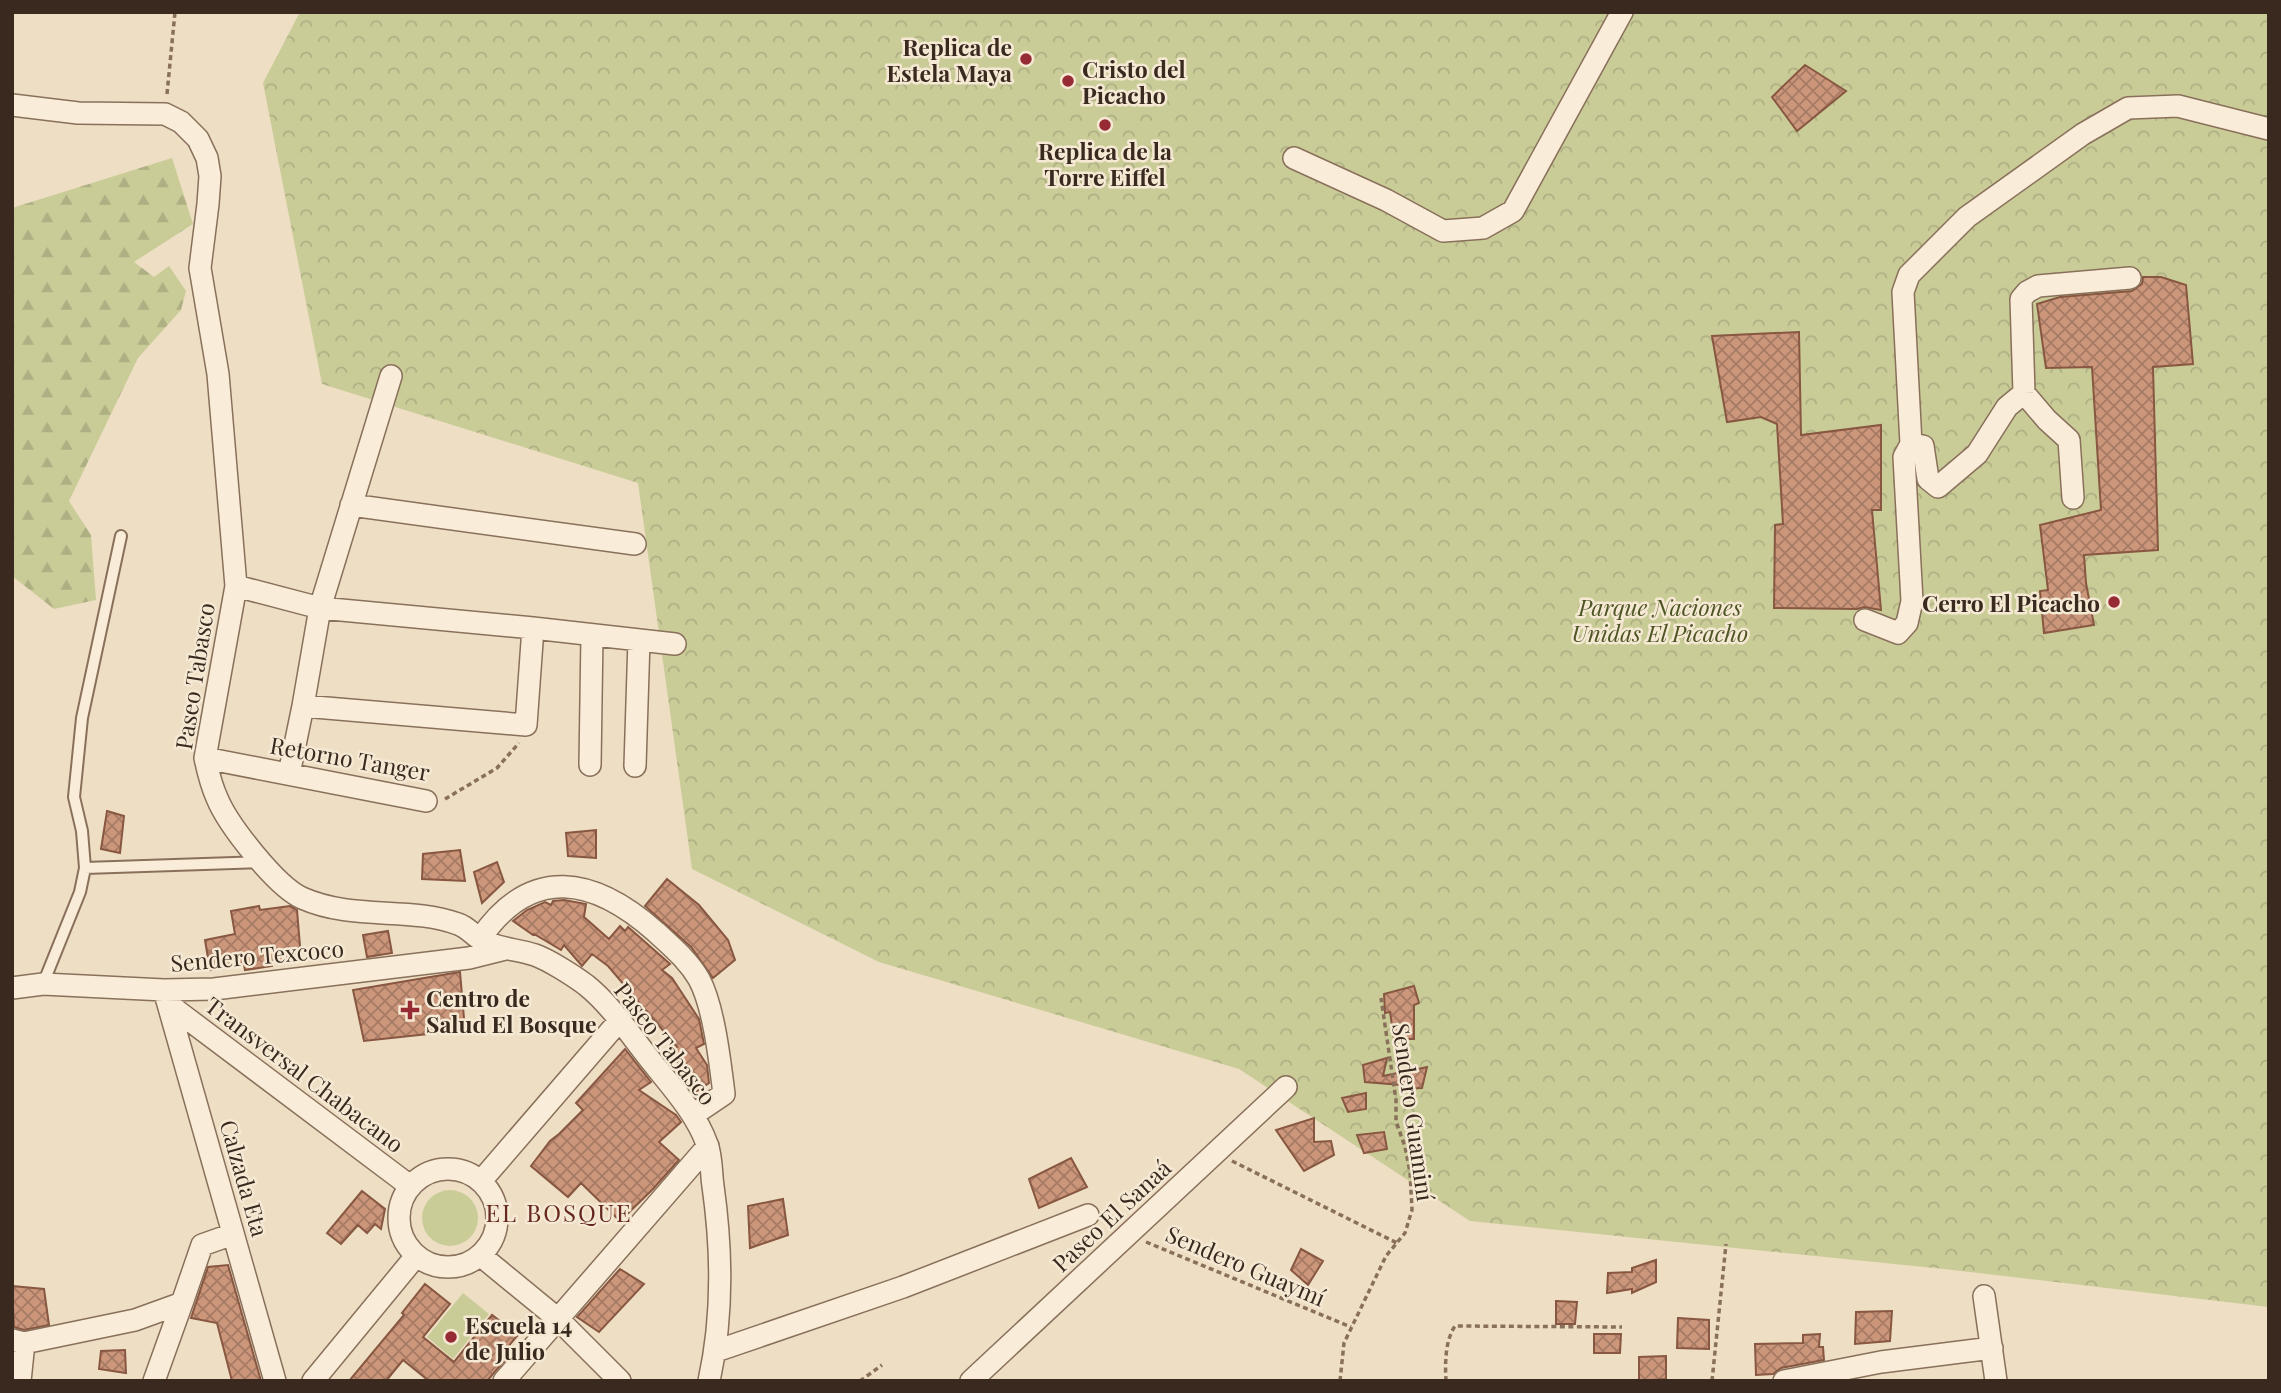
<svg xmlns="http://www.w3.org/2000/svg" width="2281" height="1393" font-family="'Playfair Display',serif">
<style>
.forest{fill:url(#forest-firs)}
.park{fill:url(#park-crowns)}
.pitch{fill:#cacc98}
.building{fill:url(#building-cross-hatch);stroke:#885741;stroke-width:2}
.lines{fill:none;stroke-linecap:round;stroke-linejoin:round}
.service-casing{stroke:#89705b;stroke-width:14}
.minor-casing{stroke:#89705b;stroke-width:24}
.path{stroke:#89705b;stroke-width:3.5;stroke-dasharray:5 3.5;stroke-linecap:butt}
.service{stroke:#f9ecd8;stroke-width:10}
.minor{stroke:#f9ecd8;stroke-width:21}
.poi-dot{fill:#972b34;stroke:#f5e9d4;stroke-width:2.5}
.labels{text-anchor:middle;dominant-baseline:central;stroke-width:5;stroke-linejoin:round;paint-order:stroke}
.poi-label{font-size:23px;font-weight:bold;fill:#39291f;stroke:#f5e9d4;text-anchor:start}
.park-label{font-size:23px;font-style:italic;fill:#4d5525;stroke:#f5e9d4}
.street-label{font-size:23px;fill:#39291f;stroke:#f5e9d4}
.neighbourhood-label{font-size:24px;letter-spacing:2px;fill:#65281e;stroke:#f5e9d4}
</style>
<defs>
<pattern id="forest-firs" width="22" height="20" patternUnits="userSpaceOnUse" patternTransform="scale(1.75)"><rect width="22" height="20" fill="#cacc98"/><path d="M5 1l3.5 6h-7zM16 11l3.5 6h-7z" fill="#aeaf83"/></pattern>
<pattern id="park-crowns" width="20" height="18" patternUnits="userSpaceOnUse" patternTransform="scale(1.75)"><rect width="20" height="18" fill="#cacc98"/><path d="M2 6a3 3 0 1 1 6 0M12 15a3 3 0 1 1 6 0" fill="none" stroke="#aeaf83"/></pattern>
<pattern id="building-cross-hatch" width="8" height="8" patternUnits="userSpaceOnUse" patternTransform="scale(1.75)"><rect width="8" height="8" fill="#cc967b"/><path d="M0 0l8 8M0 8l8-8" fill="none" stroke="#a77a64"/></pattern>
</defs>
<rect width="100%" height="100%" fill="#eedec4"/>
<path class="forest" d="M172,158L193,224L134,262L154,277L169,266L186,291L181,310L138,358L69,501L91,535L96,600L54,609L12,576V208Z"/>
<path class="park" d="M300,12H2269V1307L1944,1269L1470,1221L1239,1069L879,962L692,869L638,483L322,384L263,83Z"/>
<path class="pitch" d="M422 1218a28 28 0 1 1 56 0a28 28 0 1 1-56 0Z
M463,1293L489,1314L453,1359L427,1337Z"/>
<path class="building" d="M1805,65L1846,91L1797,131L1772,97Z
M2143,277H2161L2186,285L2193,364L2153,367L2158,550L2084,555L2086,583L2094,625L2044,633L2040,591L2048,590L2040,525L2101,510L2092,367L2046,368L2037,304L2060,297L2132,291L2142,284Z
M1799,332L1801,435L1881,425V510H1872L1881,610L1864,607L1857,609L1774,608L1775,525L1783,524L1777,424L1761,417L1727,422L1712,336Z
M107,811L124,816L120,853L101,849Z
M596,830V858L568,856L566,833Z
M460,850L465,881L422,879L423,854Z
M497,862L504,882L482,903L474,872Z
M667,879L699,905L728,940L735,960L713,978L691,947L645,906Z
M564,900L586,904L584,917L609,939L620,926L625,931L628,927L670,964L662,970L672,978L699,1019L704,1044L696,1048L707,1065L709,1083L697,1091L670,1051L677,1047L608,966L592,954L582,966L564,945L561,950L534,934L533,935L513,921L527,910L545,902L551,905L553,901Z
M259,906L260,910L290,906L297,910L301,958L271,961L272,966L245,970L244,965L210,970L205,940L235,934L231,911Z
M388,931L392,953L367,957L363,935Z
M460,972L465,1030L364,1041L353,990Z
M1414,986L1419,1003L1414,1005V1039H1394L1390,1012L1385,1013L1384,994Z
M625,1049L651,1082L639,1090L676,1115L681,1122L659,1142L679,1160L653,1189L620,1221L581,1183L568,1197L531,1166L550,1141L559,1134L583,1110L576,1103Z
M1387,1058L1383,1076L1427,1067L1422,1088L1401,1089L1402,1085L1365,1082L1363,1065Z
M1366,1093V1109L1348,1112L1342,1098Z
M1314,1118V1142L1331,1141L1334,1155L1304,1171L1276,1130Z
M1384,1132L1387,1149L1364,1153L1357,1135Z
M1071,1158L1087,1187L1039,1208L1029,1179Z
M362,1191L385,1209L381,1229L375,1224L367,1233L358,1225L341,1244L327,1233Z
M783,1199L788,1235L750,1248L748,1206Z
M1301,1249L1323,1261L1308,1285L1291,1270Z
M1656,1260V1282L1632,1293V1289L1607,1293L1608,1273L1632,1272V1268Z
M228,1265L261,1381H232L217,1323L191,1318L208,1267Z
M620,1269L644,1284L599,1332L577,1317Z
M425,1284L450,1304L423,1337L454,1362L492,1315L518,1335L506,1349L511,1353L487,1381H429L403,1360L386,1381H349L404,1315L402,1313Z
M12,1286L44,1289L49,1325L24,1330L14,1327Z
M1556,1301L1577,1302L1575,1324H1556Z
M1892,1311L1890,1341L1855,1344L1856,1312Z
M1678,1318L1709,1320V1349L1677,1348Z
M1594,1334H1621L1620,1353H1594Z
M1820,1334L1819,1347H1823L1824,1360L1781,1368L1773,1374L1756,1375L1755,1344L1803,1343V1335Z
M125,1350L126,1373L99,1369L101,1351Z
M1666,1356V1379L1639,1381V1357Z"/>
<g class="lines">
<defs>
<path id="service" d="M85,868L260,862
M43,984L80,892L85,868L82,831L74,797L82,718L121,536"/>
<path id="minor" d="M12,105L78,113L165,114L181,122L198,139L207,158L210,176L208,204L200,268L218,374L236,586L205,758C208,772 211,785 217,798C228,825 276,886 302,898C354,921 408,906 458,924C467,927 472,934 480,939C497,949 517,949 535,955C549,960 574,976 586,985C610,1004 629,1033 648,1057C669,1084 695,1111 707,1144C712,1157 711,1173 713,1186C722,1250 723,1318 709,1381
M1294,158L1386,200L1443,231L1483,228L1513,211L1622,12
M391,376L320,608L303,706L526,725L533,628
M1911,444L1903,292L1909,275L1967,217L2083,134L2128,108L2178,106L2269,129
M2073,498L2069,440L2047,420L2024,393L2021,299L2027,292L2038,286L2130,278
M351,505L635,544
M236,586L320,608L533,628L675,644
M1865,620L1898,633L1907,623L1912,601L1904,457L1911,444L1923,446L1928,479L1938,487L1977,454L2007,407L2024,393
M205,758L426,801
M590,765L592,635
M635,766L639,640
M289,774L303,706
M480,939C531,864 594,877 656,932C672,947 688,960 699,979C714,1007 720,1062 724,1094L693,1115
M12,988L43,984L164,990L214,989L469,958L505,949
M164,990L275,1381
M168,1004L410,1186
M399 1218a49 49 0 1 1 98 0a49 49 0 1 1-98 0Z
M481,1181L620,1020
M480,1255L558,1319L620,1381
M1984,1296L1996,1381
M12,1340L24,1343L135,1320L182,1303L202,1245L233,1234
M716,1351L903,1287L1088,1215
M20,1381L24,1343
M154,1381L182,1303
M313,1381L416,1256
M504,1381L708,1146
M971,1381L1286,1087
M1784,1381L1881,1362L1992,1348"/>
</defs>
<use href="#service" class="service-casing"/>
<use href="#minor" class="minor-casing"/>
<path class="path" d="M167,94L175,12
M445,799L497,768L519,743
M1232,1161L1397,1243
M1146,1242L1351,1327
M860,1381L882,1365
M1340,1381L1344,1343L1386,1256L1405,1233L1412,1210L1410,1172L1405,1147L1396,1121V1100L1381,998
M1446,1381C1445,1363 1445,1341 1455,1326L1622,1327
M1712,1381L1726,1244"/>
<use href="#service" class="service"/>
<use href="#minor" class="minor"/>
</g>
<g class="poi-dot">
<circle cx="1026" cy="59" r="7"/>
<circle cx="1068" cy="81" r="7"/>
<circle cx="1105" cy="125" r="7"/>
<circle cx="2114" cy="602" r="7"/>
<path d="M406.5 999.5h7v7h7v7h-7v7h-7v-7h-7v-7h7z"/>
<circle cx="451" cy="1337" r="7"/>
</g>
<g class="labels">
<g class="poi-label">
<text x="1012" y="46" text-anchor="end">Replica de<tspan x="1012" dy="26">Estela Maya</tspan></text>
<text x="1082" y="68">Cristo del<tspan x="1082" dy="26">Picacho</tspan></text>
<text x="1105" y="150" text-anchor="middle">Replica de la<tspan x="1105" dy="26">Torre Eiffel</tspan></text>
<text x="2100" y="602" text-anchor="end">Cerro El Picacho</text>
<text x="426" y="997">Centro de<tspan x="426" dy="26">Salud El Bosque</tspan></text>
<text x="465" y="1324">Escuela 14<tspan x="465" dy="26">de Julio</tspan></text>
</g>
<g class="park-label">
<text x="1660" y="606">Parque Naciones<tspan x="1660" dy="26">Unidas El Picacho</tspan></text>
</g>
<g class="street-label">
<text transform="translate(194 676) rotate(-81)">Paseo Tabasco</text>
<text transform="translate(350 758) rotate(10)">Retorno Tanger</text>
<text transform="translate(257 955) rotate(-5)">Sendero Texcoco</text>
<text transform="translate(666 1043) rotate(52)">Paseo Tabasco</text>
<text transform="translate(305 1074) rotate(37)">Transversal Chabacano</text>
<text transform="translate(1414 1112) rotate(82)">Sendero Guaminí</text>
<text transform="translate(245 1178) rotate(74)">Calzada Eta</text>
<text transform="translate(1111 1215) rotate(-43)">Paseo El Sanaá</text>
<text transform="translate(1246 1265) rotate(23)">Sendero Guaymí</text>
</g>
<g class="neighbourhood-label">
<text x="559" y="1212">EL BOSQUE</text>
</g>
</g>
<rect width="2281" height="1393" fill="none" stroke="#39291f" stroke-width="28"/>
</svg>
